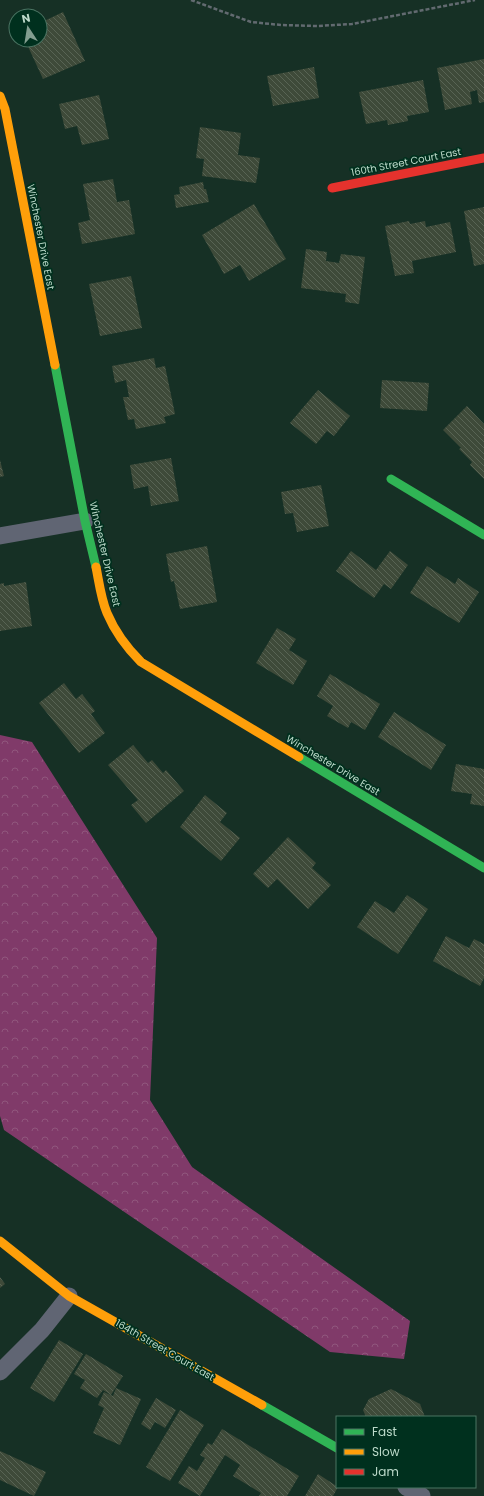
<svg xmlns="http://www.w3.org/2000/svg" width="484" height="1496" font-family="Poppins,sans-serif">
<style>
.forest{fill:url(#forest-crowns)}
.building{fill:url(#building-back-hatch)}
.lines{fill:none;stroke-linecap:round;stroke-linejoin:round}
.path{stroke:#626a70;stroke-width:2.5;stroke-dasharray:4 2;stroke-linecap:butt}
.street{stroke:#606573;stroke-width:17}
.fast{stroke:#30b455;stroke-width:9}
.slow{stroke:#ff9f0a;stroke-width:9}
.jam{stroke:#e5322d;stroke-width:9}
.labels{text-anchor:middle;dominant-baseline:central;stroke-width:3.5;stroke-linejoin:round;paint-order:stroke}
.street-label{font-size:10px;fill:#bcdaca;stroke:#00301e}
</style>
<defs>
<pattern id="forest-crowns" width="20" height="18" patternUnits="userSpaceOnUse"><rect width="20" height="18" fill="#803a69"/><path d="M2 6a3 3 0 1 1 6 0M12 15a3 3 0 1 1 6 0" fill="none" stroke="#90567d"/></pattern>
<pattern id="building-back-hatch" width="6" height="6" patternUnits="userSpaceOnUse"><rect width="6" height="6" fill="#3e4a39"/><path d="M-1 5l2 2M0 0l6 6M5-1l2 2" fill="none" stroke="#586454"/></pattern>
</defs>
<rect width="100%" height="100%" fill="#163025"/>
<path class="forest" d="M0,735L32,742L157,938L150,1100L192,1167L410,1321L404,1359L330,1352L4,1130L0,1116Z"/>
<path class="building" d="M63,12L85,61L43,79L25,40H40V23Z
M484,59V102L479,103L477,90L470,92L472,104L445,110L437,68Z
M314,67L319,98L273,106L267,76Z
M423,80L429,112L407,116L408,121L388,125L387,120L366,124L359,92Z
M99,95L109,139L82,145L77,126L65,129L59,104Z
M200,127L241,133L238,155L260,158L256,183L202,176L204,159L196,158Z
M113,179L117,202L129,200L135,234L82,244L78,223L90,220L83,184Z
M203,182L204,189H206L209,202L176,208L174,195L180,194L179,187Z
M254,204L286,259L249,281L240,265L224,274L202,235Z
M484,207V264L474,266L464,211Z
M409,221L410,224L425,221L426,227L450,222L456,252L412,261L414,273L395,276L385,226Z
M306,249L327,252L326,261L339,263L341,254L365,257L359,304L345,302L346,294L301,288Z
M131,276L142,328L100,336L89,284Z
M154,358L156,368L165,366L175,414L164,417L166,423L136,429L134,419L128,420L123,397H129L126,380L115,383L112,366Z
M382,380L429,383L427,411L380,408Z
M318,390L350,416L334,436L327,431L316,444L290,423Z
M467,406L484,424V479L470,465L472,462L459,449L461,448L443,430Z
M171,458L179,501L151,506L148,486L134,489L130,465Z
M0,460L4,476L0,477Z
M321,485L329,526L297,532L293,513L285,514L281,492Z
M207,546L217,602L180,609L174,581L171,582L166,554Z
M351,551L376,570L390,551L408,565L391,589L384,584L374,598L336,571Z
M427,566L455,584L458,578L479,592L459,623L410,593Z
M26,582L32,626L0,631V584L4,583V586Z
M277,628L296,639L289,650L307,661L293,685L256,663Z
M330,674L380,704L365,730L351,722L348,728L327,716L333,706L317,696Z
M64,683L76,699L82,694L95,711L91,714L105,733L79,753L39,703Z
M394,712L446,745L431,770L378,737Z
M133,745L148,763L152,760L163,773L166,770L184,791L146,823L131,805L138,800L108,765Z
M456,764L484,769V806L470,804L472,794L451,791Z
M205,795L227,813L220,822L240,838L221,861L180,827Z
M288,837L316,863L312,868L331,885L308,909L277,879L268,888L253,874Z
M407,895L428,909L398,954L357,927L375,901L394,913Z
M446,936L469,948L474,939L484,944V978L480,986L433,961Z
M0,1277L5,1284L0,1288Z
M59,1340L83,1354L54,1402L30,1388Z
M86,1354L123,1376L111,1395L103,1390L97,1398L80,1388L85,1380L74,1374Z
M116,1388L141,1399L120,1445L93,1433L104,1408L98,1405L104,1392L113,1396Z
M391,1389L420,1404L425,1417H366L363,1410L369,1399Z
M156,1398L176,1410L165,1428L155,1422L150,1430L141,1424Z
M180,1410L204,1425L170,1481L146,1467Z
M222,1429L299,1476L287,1496H259L261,1493L233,1476L240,1465L225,1455L200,1496L178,1483L189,1466L197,1471L205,1458L200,1455L208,1443L212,1445Z
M0,1451L46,1472L34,1496L0,1480Z
M318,1474L338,1487L333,1496H305Z"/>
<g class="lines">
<path class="path" d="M191,0L251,22L281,25L317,26L352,24L475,0"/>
<path class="street" d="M0,536L85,521
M0,1372L42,1330L69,1296
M406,1487L422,1496"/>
<path class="fast" d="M55,365L85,521L96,567
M391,479L484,535
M299,757L484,868
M262,1405L337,1448"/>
<path class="slow" d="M0,96L5,109L55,365
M96,567C99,582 101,599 107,613C115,632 127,648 141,662L299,757
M0,1241L69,1296L262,1405"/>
<path class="jam" d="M332,188L484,158"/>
</g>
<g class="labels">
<g class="street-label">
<text transform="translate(406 162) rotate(-11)">160th Street Court East</text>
<text transform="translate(41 237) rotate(79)">Winchester Drive East</text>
<text transform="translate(105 554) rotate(77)">Winchester Drive East</text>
<text transform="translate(333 765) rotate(31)">Winchester Drive East</text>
<text transform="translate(165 1350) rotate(30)">164th Street Court East</text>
</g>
</g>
<rect x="336" y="1416" width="140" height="72" fill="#00301e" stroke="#4b7463"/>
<rect x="344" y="1429" width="20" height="6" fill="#30b455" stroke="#4b7463"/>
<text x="372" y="1436" font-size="12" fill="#bcdaca">Fast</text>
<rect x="344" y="1449" width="20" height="6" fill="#ff9f0a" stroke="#4b7463"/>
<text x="372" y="1456" font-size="12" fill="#bcdaca">Slow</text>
<rect x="344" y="1469" width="20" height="6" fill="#e5322d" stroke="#4b7463"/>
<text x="372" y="1476" font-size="12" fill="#bcdaca">Jam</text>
<g transform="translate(28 28) rotate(348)"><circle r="19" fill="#00301e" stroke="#4b7463"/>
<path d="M0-3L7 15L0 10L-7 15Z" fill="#829e90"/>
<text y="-6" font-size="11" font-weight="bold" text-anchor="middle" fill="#bcdaca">N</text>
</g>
</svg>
